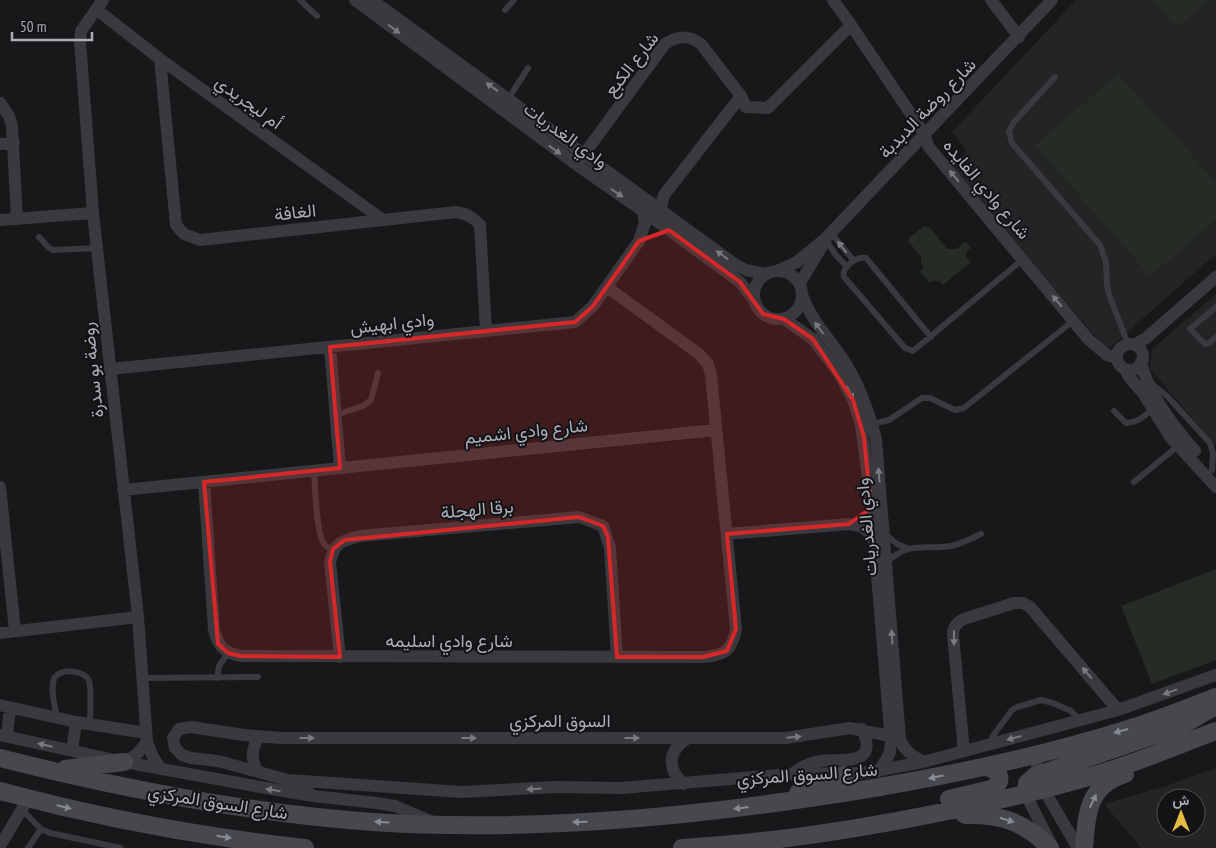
<svg xmlns="http://www.w3.org/2000/svg" width="1216" height="848" font-family="'PT Sans Narrow',Vazirmatn,sans-serif">
<style>
.built{fill:#242426;fill-rule:evenodd}
.green{fill:#242c25}
.lines{fill:none;stroke-linecap:round;stroke-linejoin:round}
.service{stroke:#39393e;stroke-width:6}
.minor{stroke:#39393e;stroke-width:12}
.secondary{stroke:#47484e;stroke-width:18}
.oneway{fill:#787981}
.oneway2{fill:#888a93}
.marked{fill:#d62828;fill-opacity:0.2;stroke:#d62828;stroke-width:4;stroke-linejoin:round}
.labels{text-anchor:middle;dominant-baseline:central;stroke-width:4;stroke-linejoin:round;paint-order:stroke}
.street-label{font-size:18px;fill:#abaeb8;stroke:#131315}
</style>
<rect width="100%" height="100%" fill="#18181a"/>
<path class="built" d="M1076,0H1216V254L1107,350L952,168L967,151L952,132Z
M1216,294V446L1150,369L1152,349Z
M1216,768V848H1141L1104,804L1163,787ZM1166,798H1196V828H1166Z"/>
<path class="green" d="M1152,0H1208L1177,27Z
M1118,74L1216,182V220L1150,276L1035,145Z
M924,226L930,228L947,249H957L965,241L971,248L967,251L966,257L971,262L943,285L940,281H932L930,283L920,272L924,267L921,264V257L908,241L909,238Z
M1216,569V660L1152,684L1121,606Z"/>
<g class="lines">
<path class="service" d="M300,0L317,16
M505,10L514,0
M1055,77L1013,123L1009,132L1012,143L1100,245L1106,262L1107,286L1110,297L1128,344
M508,99L528,68
M831,233L854,261
M39,237L49,248L53,250L97,248
M825,239L836,255L847,267
M1216,307L1190,329L1205,344L1209,343L1216,337
M931,337L866,258C857,256 841,267 844,277L905,348L913,351L1016,265
M1152,384L1167,396L1210,443L1213,453L1212,470
M1114,411L1126,423C1137,423 1144,416 1152,410
M336,415L363,406L371,400L378,373
M872,424L889,420L922,398H930L955,410L964,408L1073,321
M314,471C315,484 316,539 326,546C326,547 333,549 333,549
M1134,482L1178,446
M885,534L897,544L907,548
M887,562C909,541 923,550 951,546C961,544 971,539 981,534
M142,678L258,677
M217,678L219,666L228,653
M57,718C55,707 50,690 54,679C58,668 85,669 89,681C92,692 90,712 90,724
M991,744L992,737L1012,710L1017,707L1041,700L1053,703L1071,711L1080,720
M22,810L41,829L50,833L121,848
M28,848L41,829"/>
<path class="minor" d="M103,0L81,31L80,41L93,213L138,617L147,742L153,757L161,769
M355,0L577,165L643,211L740,282L754,300
M372,0L736,265L746,270L766,274
M833,0L851,25L925,135L928,146L1089,340L1107,355L1117,358
M991,0L1019,37
M96,9L160,59L383,220
M160,59L176,225L184,234L200,240L456,212C467,214 473,217 480,225L486,331
M0,103L9,116L12,126L17,219
M0,144L14,143
M579,161L665,44C678,35 689,35 701,44L741,96L746,107L768,108L851,25
M660,211L664,195L741,96
M0,220L93,213
M779,270L797,262L825,239L1052,0
M754 295a24 24 0 1 1 48 0a24 24 0 1 1-48 0Z
M800,283L822,246
M803,297C812,322 830,339 844,361C860,386 869,412 876,439L900,739C904,751 913,756 923,762
M784,319L813,339L840,375L853,400L861,425L870,493L891,741L890,753L879,771
M1117 357a13 13 0 1 1 26 0a13 13 0 1 1-26 0Z
M1134,345L1146,338L1216,277
M330,347L340,468
M1141,362C1148,394 1174,427 1195,451
M110,369L575,322L593,306L639,241L645,223L643,211
M1125,369L1129,377L1143,393L1171,438L1216,487
M204,482L214,630C219,647 223,652 240,656L703,657C725,655 732,651 736,629L711,375L708,364L699,354L607,287
M0,487L15,631
M123,490L716,430
M727,534L849,524L862,527L874,537
M0,633L138,617
M340,657L330,562C335,542 341,541 360,536L579,517L603,526L610,548L617,657
M0,705L76,722L146,733
M0,735L124,762L266,788L313,796L377,803L395,806L433,822
M7,736L10,708
M258,737C252,750 250,759 258,772
M72,751L76,722
M963,751V741L953,635C953,627 957,622 964,619L1014,603H1023L1030,607L1118,710
M1034,755L1044,790L1078,848
M124,762L137,754L147,742
M792,774C800,768 810,762 820,761C841,758 880,768 862,729
M288,780L462,792L555,787L621,788L792,774L864,773L923,762L1118,710L1216,675
M684,784C666,769 668,750 688,738
M1026,795L1051,844
M313,796L303,788L288,780L218,761L191,758L182,755L175,748L173,738L179,729L191,727L244,735L281,738H786L850,728L890,736
M0,846L28,799"/>
<path class="secondary" d="M0,758C122,789 247,813 373,822C509,831 647,821 782,802C899,786 1016,764 1128,729C1158,720 1187,708 1216,697
M65,769L124,762
M0,791C100,818 202,837 305,848
M798,793L844,775
M1026,795L1027,783L1035,776L1181,726L1216,706
M949,799L991,789C1007,781 998,768 984,767
M965,815C1001,814 1025,822 1050,848
M682,848C771,843 860,829 948,811C1006,799 1064,786 1120,767C1153,756 1184,743 1216,731
M1084,848C1087,814 1087,786 1125,774"/>
</g>
<defs><path id="oneway-solid" d="M-6-.8H1V-3.2L6.5 0L1 3.2V.8H-6Z" transform="scale(1.25)"/></defs>
<g class="oneway">
<use href="#oneway-solid" transform="translate(394 29) rotate(37)"/>
<use href="#oneway-solid" transform="translate(492 87) rotate(-144)"/>
<use href="#oneway-solid" transform="translate(555 150) rotate(36)"/>
<use href="#oneway-solid" transform="translate(954 176) rotate(-130)"/>
<use href="#oneway-solid" transform="translate(617 193) rotate(34)"/>
<use href="#oneway-solid" transform="translate(842 247) rotate(-128)"/>
<use href="#oneway-solid" transform="translate(722 255) rotate(-144)"/>
<use href="#oneway-solid" transform="translate(1057 301) rotate(-130)"/>
<use href="#oneway-solid" transform="translate(819 328) rotate(-127)"/>
<use href="#oneway-solid" transform="translate(850 393) rotate(64)"/>
<use href="#oneway-solid" transform="translate(879 475) rotate(-95)"/>
<use href="#oneway-solid" transform="translate(892 637) rotate(-94)"/>
<use href="#oneway-solid" transform="translate(954 638) rotate(90)"/>
<use href="#oneway-solid" transform="translate(1087 673) rotate(-131)"/>
<use href="#oneway-solid" transform="translate(1170 692) rotate(160)"/>
<use href="#oneway-solid" transform="translate(794 737) rotate(-5)"/>
<use href="#oneway-solid" transform="translate(307 738)"/>
<use href="#oneway-solid" transform="translate(469 738)"/>
<use href="#oneway-solid" transform="translate(632 738)"/>
<use href="#oneway-solid" transform="translate(1014 738) rotate(165)"/>
<use href="#oneway-solid" transform="translate(45 745) rotate(-167)"/>
<use href="#oneway-solid" transform="translate(534 789) rotate(176)"/>
<use href="#oneway-solid" transform="translate(273 790) rotate(-171)"/>
</g>
<g class="oneway2">
<use href="#oneway-solid" transform="translate(1121 731) rotate(165)"/>
<use href="#oneway-solid" transform="translate(936 777) rotate(168)"/>
<use href="#oneway-solid" transform="translate(1093 801) rotate(-65)"/>
<use href="#oneway-solid" transform="translate(64 807) rotate(13)"/>
<use href="#oneway-solid" transform="translate(741 808) rotate(173)"/>
<use href="#oneway-solid" transform="translate(1007 820) rotate(18)"/>
<use href="#oneway-solid" transform="translate(382 822) rotate(-177)"/>
<use href="#oneway-solid" transform="translate(580 822) rotate(178)"/>
<use href="#oneway-solid" transform="translate(224 837) rotate(9)"/>
</g>
<path class="marked" d="M669,230L740,282L763,314L784,319L813,339L853,400L864,437L871,508L849,524L727,534L736,629L727,651L703,657H617L608,537L603,526L579,517L345,540L333,549L330,562L340,657L240,656L228,653L218,644L204,482L340,468L330,347L575,322L593,306L639,241Z"/>
<g class="labels">
<g class="street-label">
<text transform="translate(631 64) rotate(-52)">شارع الكبع</text>
<text transform="translate(249 102) rotate(36)">أم ليجريدي</text>
<text transform="translate(927 108) rotate(-46)">شارع روضة الدبدبة</text>
<text transform="translate(566 135) rotate(36)">وادي الغدريات</text>
<text transform="translate(987 189) rotate(50)">شارع وادي الفايده</text>
<text transform="translate(295 212) rotate(-6)">الغافة</text>
<text transform="translate(392 323) rotate(-6)">وادي ابهيش</text>
<text transform="translate(92 370) rotate(-96)">روضة بو سدرة</text>
<text transform="translate(526 431) rotate(-6)">شارع وادي اشميم</text>
<text transform="translate(477 509) rotate(-5)">برقا الهجلة</text>
<text transform="translate(866 527) rotate(-95)">وادي الغدريات</text>
<text x="449" y="640">شارع وادي اسليمه</text>
<text x="560" y="720">السوق المركزي</text>
<text transform="translate(807 774) rotate(-4)">شارع السوق المركزي</text>
<text transform="translate(218 802) rotate(9)">شارع السوق المركزي</text>
</g>
</g>
<g transform="translate(1181 813)"><circle r="24" fill="#131315" stroke="#505156"/>
<path d="M0-4L9 19L0 12L-9 19Z" fill="#e6ba44"/>
<text y="-8" font-size="14" font-weight="bold" text-anchor="middle" fill="#abaeb8">ش</text>
</g>
<path d="M12 32v8h80v-8" fill="none" stroke="#abaeb8" stroke-width="2.5"/>
<text x="20" y="32" font-size="15" fill="#abaeb8" stroke="#131315" stroke-width="4" paint-order="stroke">50 m</text>
</svg>
